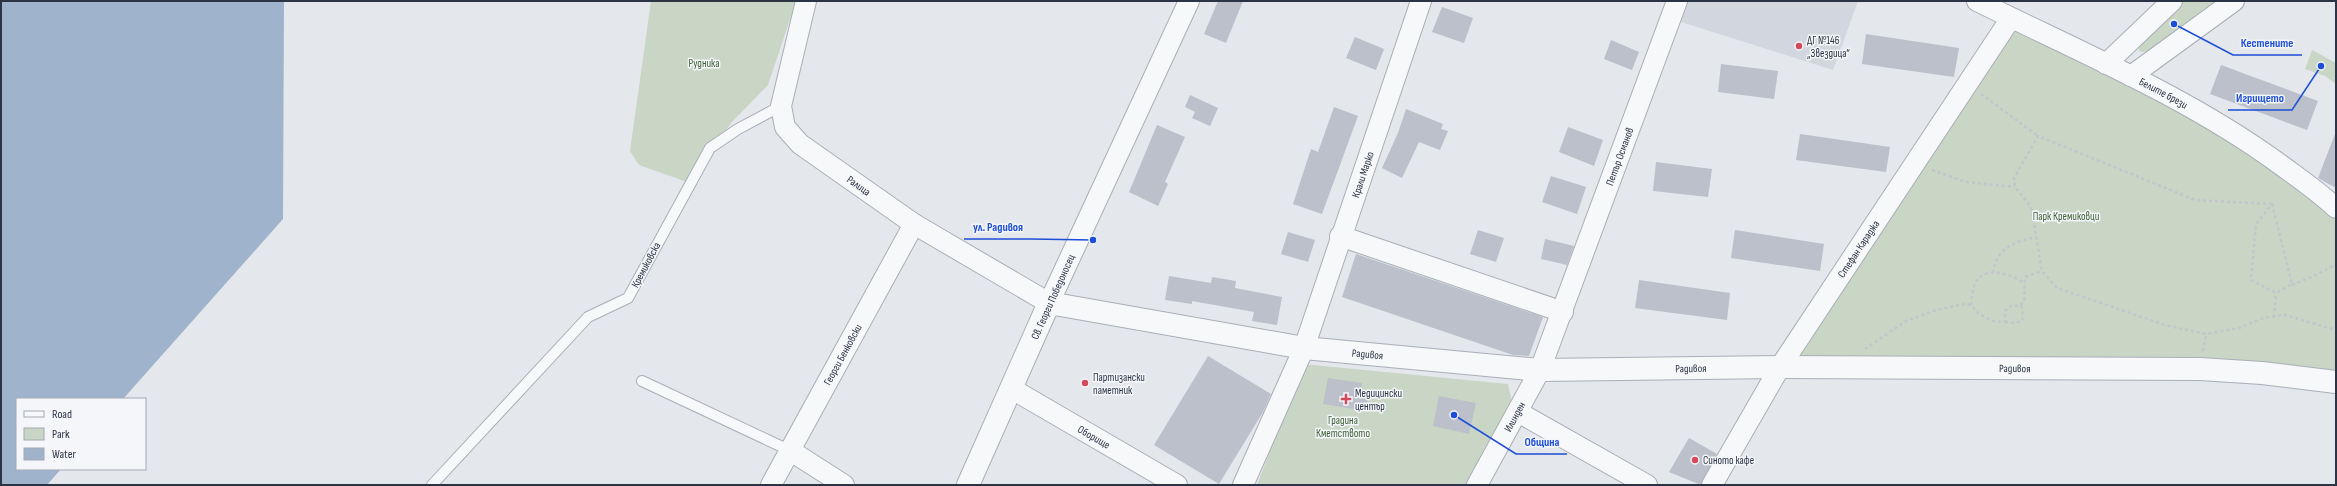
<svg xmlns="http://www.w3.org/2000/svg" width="2337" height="486" font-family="'Sofia Sans Condensed',sans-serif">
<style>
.built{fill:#d2d6de}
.green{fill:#c9d6c5}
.water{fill:#9fb4cc}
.building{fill:#bbc0ca}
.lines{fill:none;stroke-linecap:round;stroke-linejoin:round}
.service-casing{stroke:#a9aeb7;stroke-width:12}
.minor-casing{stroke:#a9aeb7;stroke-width:22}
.tertiary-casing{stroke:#a9aeb7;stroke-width:24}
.path{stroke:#c2c5cb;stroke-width:2.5;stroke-dasharray:3 3;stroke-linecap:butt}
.service{stroke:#f7f8fa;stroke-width:10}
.minor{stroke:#f7f8fa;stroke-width:20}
.tertiary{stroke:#f7f8fa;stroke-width:22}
.poi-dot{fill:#d1495b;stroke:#f4f6f9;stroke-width:1.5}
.labels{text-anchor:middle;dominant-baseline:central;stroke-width:3;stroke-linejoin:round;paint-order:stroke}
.poi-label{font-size:11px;fill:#2b3445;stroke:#f4f6f9;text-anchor:start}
.park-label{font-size:11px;fill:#3f6138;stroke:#f4f6f9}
.street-label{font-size:11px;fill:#2b3445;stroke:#f4f6f9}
.leader{fill:none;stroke:#1d4ed8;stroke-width:1.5}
.callout-dot{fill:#1d4ed8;stroke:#f4f6f9;stroke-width:1.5}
.callout-label{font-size:12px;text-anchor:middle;font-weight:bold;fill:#1d4ed8;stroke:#f4f6f9;stroke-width:3;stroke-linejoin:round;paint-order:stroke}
</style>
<rect width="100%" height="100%" fill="#e4e7ec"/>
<path class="built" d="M1687,1H1858L1833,70L1678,21Z"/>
<path class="green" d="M651,1H796L768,85L731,123L690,183L639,165L630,151Z
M2180,1H2226L2153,51L2140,52L2137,44Z
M2011,18L2131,76L2336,208V382L1780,367Z
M2312,50L2336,63V84L2325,76L2305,69Z
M1303,364L1508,384L1512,403L1468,485H1257Z"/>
<path class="water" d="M1,1H284L283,219L123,399H17V469H61L47,485H1Z"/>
<path class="building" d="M1218,1H1243L1226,43L1204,34Z
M1442,7L1473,18L1464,43L1432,32Z
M1866,34L1959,48L1954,77L1862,64Z
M1355,37L1384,49L1376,70L1346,58Z
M1611,40L1639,52L1632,70L1604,59Z
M1721,64L1778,71L1774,99L1718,92Z
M2221,65L2318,101L2307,130L2210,94Z
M1190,95L1218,108L1210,126L1192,118L1195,112L1185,107Z
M1334,107L1358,116L1322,214L1293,204L1311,149L1318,152Z
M1406,109L1443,124L1441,129L1448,131L1440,150L1419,142L1402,178L1382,168L1398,133Z
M1157,125L1185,137L1165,182L1168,184L1158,206L1129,192Z
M1568,127L1603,140L1594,166L1559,152Z
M1800,134L1890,147L1886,172L1796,160Z
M2335,134H2336V188L2318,178Z
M1656,162L1712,169L1708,197L1653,191Z
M1551,176L1586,187L1577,214L1542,202Z
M1478,230L1504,238L1496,262L1470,254Z
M1735,230L1824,244L1820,271L1731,258Z
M1288,232L1315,240L1308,262L1281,254Z
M1545,239L1574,246L1567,265L1541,259Z
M1356,254L1543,317L1529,356L1513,355L1342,297Z
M1169,276L1211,283L1212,277L1236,281L1235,288L1282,297L1277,325L1252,321L1254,312L1192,301V304L1165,300Z
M1639,280L1730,293L1727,320L1635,308Z
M1208,356L1271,394L1263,412L1219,484L1154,445Z
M1328,378L1362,383L1361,392L1368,394L1366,411L1323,404Z
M1439,396L1476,403L1469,434L1433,426Z
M1689,438L1717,454L1701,485L1669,472Z"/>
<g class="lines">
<defs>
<path id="service" d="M642,381L791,451
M432,485L588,317L628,298L710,148L738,129L781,106"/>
<g id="minor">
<path id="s1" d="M806,1L781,106L785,127L800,144L914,224L1049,303L1189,1"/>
<path id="s2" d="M1977,1C2080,52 2188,97 2281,165C2300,179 2319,192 2336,208"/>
<path d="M2106,64L2172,1"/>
<path d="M2131,76L2234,1"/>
<path d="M1340,236L1563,312"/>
<path id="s3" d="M1012,389L1177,485"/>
<path d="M1518,412L1647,485"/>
<path d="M791,451L844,485"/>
<path id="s4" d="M771,485L914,224"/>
<path id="s5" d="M1243,485L1304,348L1421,1"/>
<path id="s6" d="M1477,485L1540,370L1677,1"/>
<path id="s7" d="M1712,485L1780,367L2011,18"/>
</g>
<g id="tertiary">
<path id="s8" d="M968,485L1049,303L1304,348L1540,370L1780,367L2200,369L2262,373L2336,382"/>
</g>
</defs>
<use href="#service" class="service-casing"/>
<use href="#minor" class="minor-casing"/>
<use href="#tertiary" class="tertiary-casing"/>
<path class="path" d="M1981,94L2038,136
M1932,170L1966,182L2015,187
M2272,204L2195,200L2038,136L2014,178L2015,187L2031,207L2042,271L2057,288L2165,325L2206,334L2239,328L2263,318L2285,315L2336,330
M2272,204L2292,284L2276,293L2251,280L2256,224Z
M1993,273C1996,248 2014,242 2036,237
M2292,285L2318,274L2336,264
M1971,305C1972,297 1972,285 1978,279C1989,266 2013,275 2024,283
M2274,317L2276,293
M2005,322L2014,323L2022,321L2023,315L2021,304
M1865,349L1906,321L1933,311L1963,304L1971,305L1979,314L1993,321L2005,322V311L2012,305L2018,306L2024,302L2025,277L2042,271
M2203,351L2206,334"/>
<use href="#service" class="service"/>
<use href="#minor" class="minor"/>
<use href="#tertiary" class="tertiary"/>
</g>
<g class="poi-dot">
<circle cx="1799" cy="46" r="4"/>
<circle cx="1085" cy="383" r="4"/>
<path d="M1344 393h4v4h4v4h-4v4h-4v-4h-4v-4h4z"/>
<circle cx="1695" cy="460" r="4"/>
</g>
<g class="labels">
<g class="poi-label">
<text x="1807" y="40">ДГ №146<tspan x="1807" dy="13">„Звездица“</tspan></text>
<text x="1093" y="377">Партизански<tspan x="1093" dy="13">паметник</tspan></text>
<text x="1355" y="393">Медицински<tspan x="1355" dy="13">център</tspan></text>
<text x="1703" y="460">Синото кафе</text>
</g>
<g class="park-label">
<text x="704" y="63">Рудника</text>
<text x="2066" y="216">Парк Кремиковци</text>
<text x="1343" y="420">Градина<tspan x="1343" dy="13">Кметството</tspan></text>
</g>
<g class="street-label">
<text stroke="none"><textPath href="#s2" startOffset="208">Белите брези</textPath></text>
<text stroke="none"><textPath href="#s6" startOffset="359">Петър Османов</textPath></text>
<text stroke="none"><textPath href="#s5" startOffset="333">Крали Марко</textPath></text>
<text stroke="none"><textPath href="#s1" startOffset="224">Ралица</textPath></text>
<text stroke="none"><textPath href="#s7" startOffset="278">Стефан Караджа</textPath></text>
<text transform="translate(646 265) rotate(-62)">Кремиковска</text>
<text transform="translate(1053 297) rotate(-66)">Св. Георги Победоносец</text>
<text stroke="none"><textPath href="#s8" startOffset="522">Радивоя</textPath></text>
<text stroke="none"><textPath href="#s4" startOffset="149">Георги Бенковски</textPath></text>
<text stroke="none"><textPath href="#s8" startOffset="846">Радивоя</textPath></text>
<text stroke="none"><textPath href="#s8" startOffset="1170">Радивоя</textPath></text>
<text stroke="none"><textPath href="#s6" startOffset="78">Илинден</textPath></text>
<text stroke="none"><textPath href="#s3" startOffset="95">Оборище</textPath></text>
</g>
</g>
<path class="leader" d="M2174 24L2233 55H2302M2321 66L2292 110H2228M1093 240L1031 239H964M1454 415L1516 454H1567"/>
<g class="callout-dot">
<circle cx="2174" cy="24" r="4"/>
<circle cx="2321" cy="66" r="4"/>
<circle cx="1093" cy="240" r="4"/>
<circle cx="1454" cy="415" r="4"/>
</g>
<g class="callout-label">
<text x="2267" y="47">Кестените</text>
<text x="2260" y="102">Игрището</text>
<text x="998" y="231">ул. Радивоя</text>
<text x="1542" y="446">Община</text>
</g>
<rect width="2337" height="486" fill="none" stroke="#2b3445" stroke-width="4"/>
<rect x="16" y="398" width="130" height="72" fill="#f4f6f9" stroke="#a4a8b1"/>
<rect x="24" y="411" width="20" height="6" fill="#f7f8fa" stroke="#a4a8b1"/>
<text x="52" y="418" font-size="12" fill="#2b3445">Road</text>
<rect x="24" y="428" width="20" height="12" fill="#c9d6c5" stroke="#a4a8b1"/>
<text x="52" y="438" font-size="12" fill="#2b3445">Park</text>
<rect x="24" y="448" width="20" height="12" fill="#9fb4cc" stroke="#a4a8b1"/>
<text x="52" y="458" font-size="12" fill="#2b3445">Water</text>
</svg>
